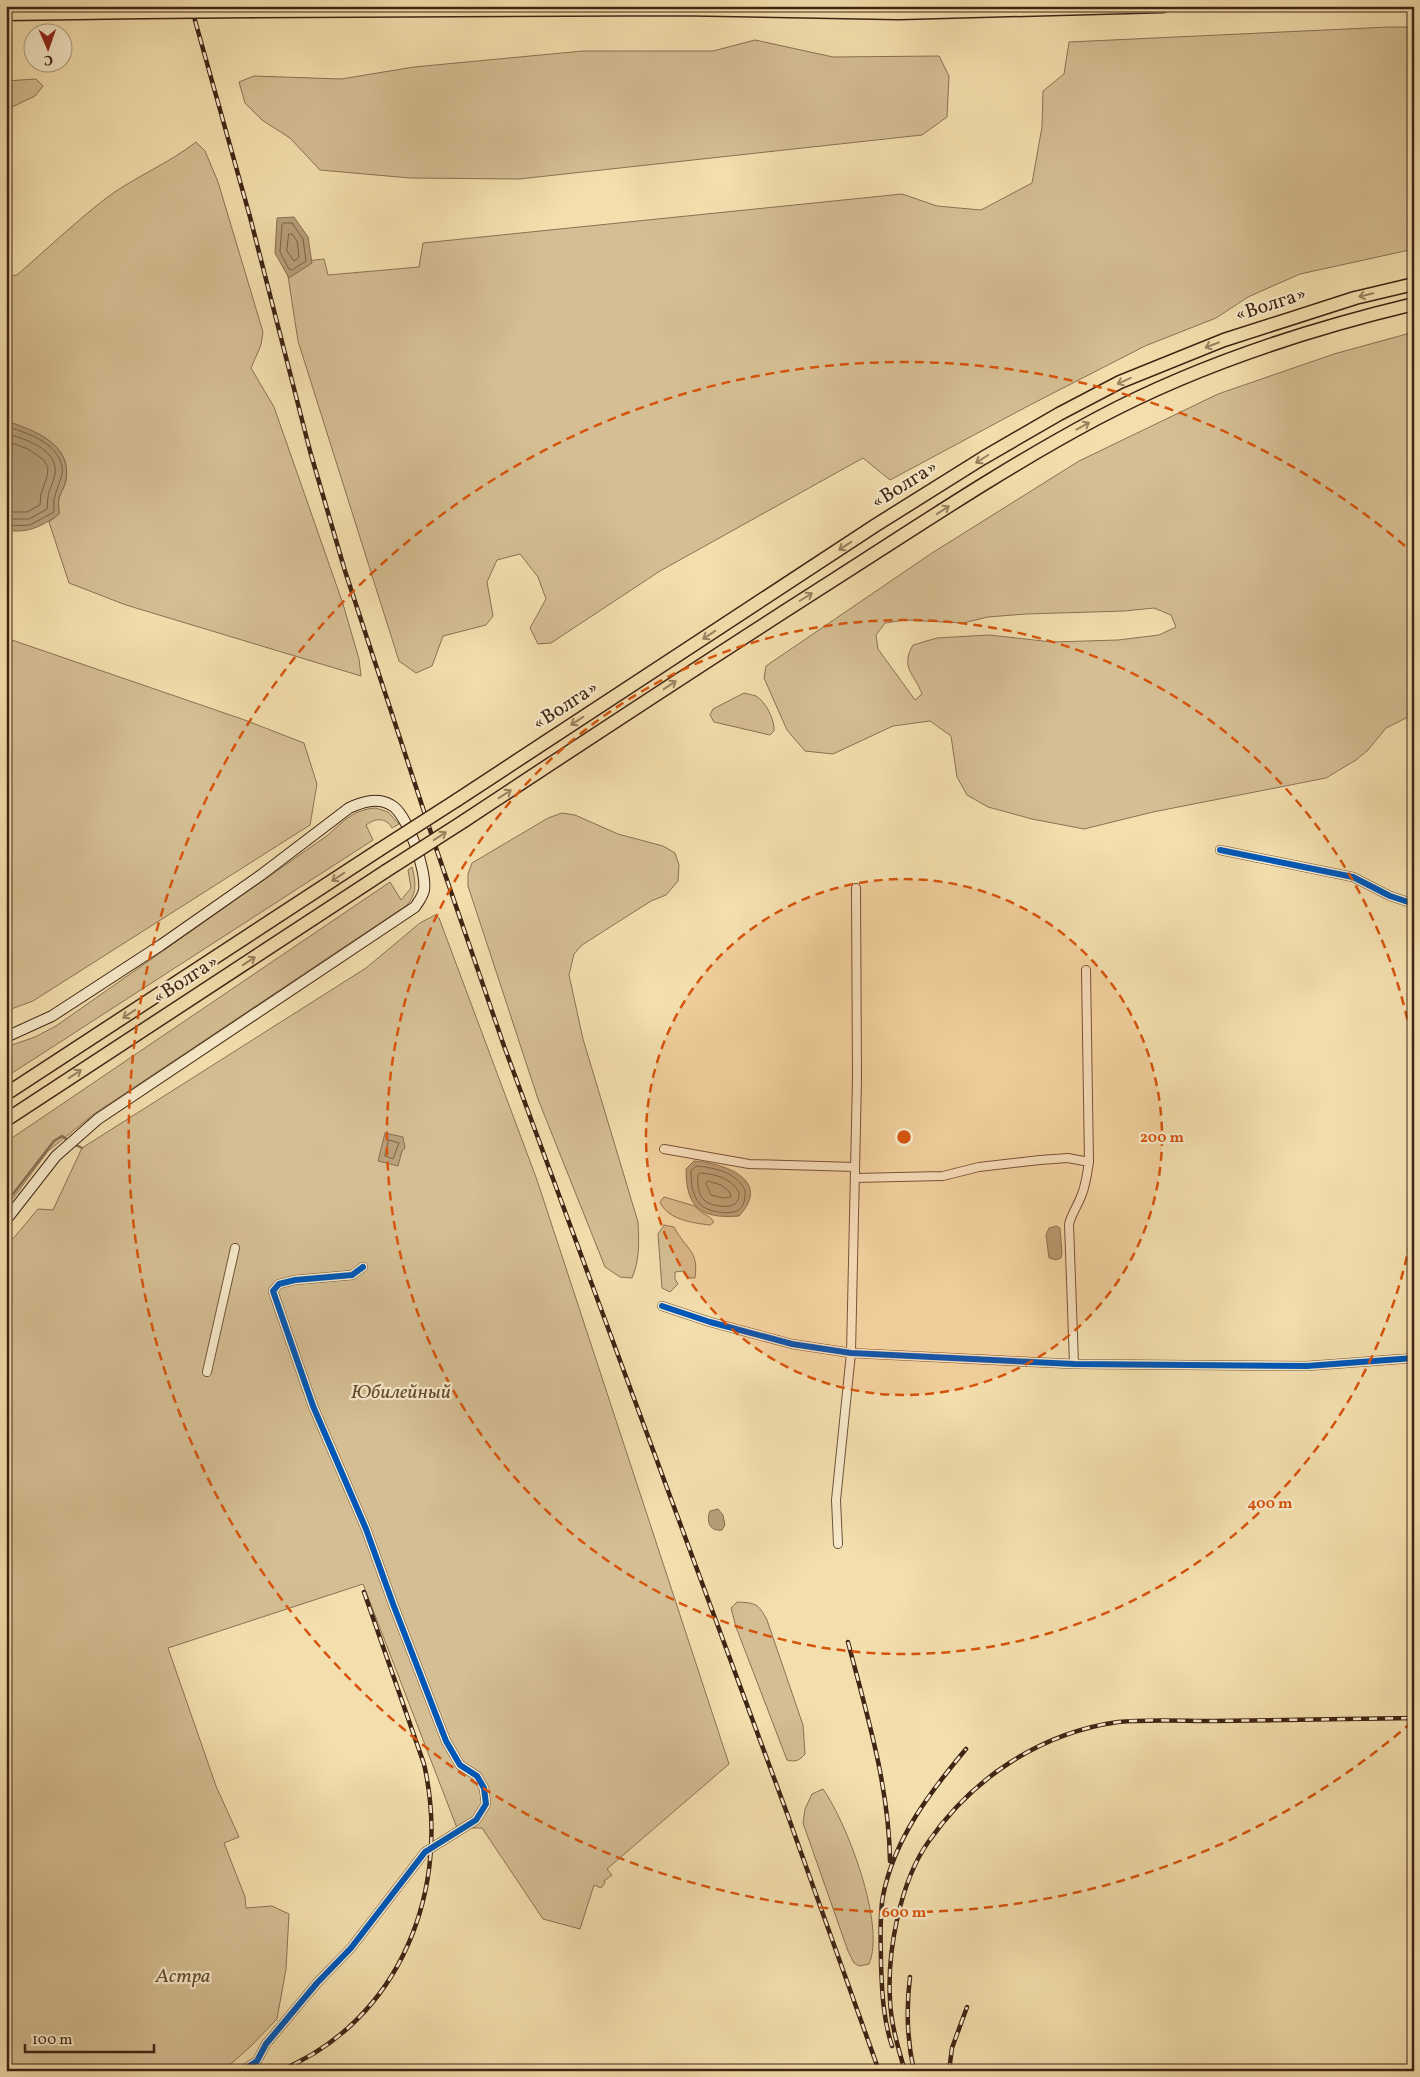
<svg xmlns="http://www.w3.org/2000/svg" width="1420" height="2077" font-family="Vollkorn,serif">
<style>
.green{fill:#d5be93;stroke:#8a7154;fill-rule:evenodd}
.water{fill:#b69f79;stroke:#876e51}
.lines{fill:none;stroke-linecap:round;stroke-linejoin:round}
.shore{stroke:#7b6246;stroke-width:1}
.stream{stroke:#876e51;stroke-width:2.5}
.minor-casing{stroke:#6d523a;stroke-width:10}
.secondary-casing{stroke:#402414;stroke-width:12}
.trunk-casing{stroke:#402414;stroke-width:15}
.minor{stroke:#f7eaca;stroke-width:8}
.secondary{stroke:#f7eaca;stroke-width:10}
.trunk{stroke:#f3dead;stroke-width:12}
.rail-casing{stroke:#402414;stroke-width:4.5}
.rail{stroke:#f7eaca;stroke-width:2.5;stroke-dasharray:8;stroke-linecap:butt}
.trunk-bridge-casing{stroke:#402414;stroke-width:15;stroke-linecap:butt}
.trunk-bridge{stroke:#f3dead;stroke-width:12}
.cycleway-casing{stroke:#f7eaca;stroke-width:9}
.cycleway{stroke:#0057b8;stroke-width:6}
.oneway{stroke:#9a8160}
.ring{fill:none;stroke:#d7540d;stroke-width:2.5;stroke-dasharray:9 6}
.labels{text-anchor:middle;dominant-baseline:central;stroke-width:4.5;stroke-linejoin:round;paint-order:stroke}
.street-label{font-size:20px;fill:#402414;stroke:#f7eaca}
.park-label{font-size:20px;font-style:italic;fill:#654a34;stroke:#f7eaca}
.centre{fill:#d7540d;stroke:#f7eaca;stroke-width:2.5}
.ring-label{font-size:15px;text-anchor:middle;font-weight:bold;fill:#d7540d;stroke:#f7eaca;stroke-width:4.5;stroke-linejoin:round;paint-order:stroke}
</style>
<rect width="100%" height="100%" fill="#f3dead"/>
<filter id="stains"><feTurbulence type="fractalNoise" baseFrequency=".004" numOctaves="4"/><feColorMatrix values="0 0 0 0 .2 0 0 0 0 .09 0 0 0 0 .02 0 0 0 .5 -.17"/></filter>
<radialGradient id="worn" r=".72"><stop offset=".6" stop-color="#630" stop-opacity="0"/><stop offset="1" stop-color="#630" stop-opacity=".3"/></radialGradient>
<path class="green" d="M1389,27H1414V249L1300,274L1248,297L1216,318L1145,346L1028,406L890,480L863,458L660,571L551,643L538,644L530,628L546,599L538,577L520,554L497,560L487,582L493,616L486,625L443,636L432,666L416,673L399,661L298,341L286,263L324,259L328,275L419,267L423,243L902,194L937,206L981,210L1032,183L1042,127L1043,91L1064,74L1069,42Z
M755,40L833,57L939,56L949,76L947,117L922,135L519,179L410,178L320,170L290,138L262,120L245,103L239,82L254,76L341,79L414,67L583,51H713Z
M36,79L43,86L35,96L12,107L6,118V81Z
M196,142L205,151L218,182L263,332L261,345L251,368L274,407L343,604L359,659L361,676L126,605L69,583L49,522L59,514C59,509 58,503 59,498C61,492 65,486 66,480C72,443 34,431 6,421V276L17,275C46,250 74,223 105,199C134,177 168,164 196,142Z
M1414,332V714L1386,728L1368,750L1356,760L1326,778L1153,812L1084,829L1032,819L988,807L967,795L957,777L951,736L930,721L893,726L833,754L805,751L787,730L764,678L766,666L932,553L1079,461L1218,394L1334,354ZM1154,608L1171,615L1176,627L1159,635L1118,640L1052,642L989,635L937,638L913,645C900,668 914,673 922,694L915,700L878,649L876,635L885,623L905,620L963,623L988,617L1026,614L1124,611Z
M6,638L242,719L304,743L317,784L310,825L33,1001L6,1011Z
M744,693C748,694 753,695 756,696C766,702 775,720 774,731L770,735L714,722L710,715L713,709Z
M376,808L388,812L399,824L392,828C386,817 375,818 366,825L373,840L6,1077V1047L35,1037L56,1026L328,835C343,821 355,809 376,808Z
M562,813L575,815L618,834L663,846L675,853L679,865L678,881L666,895L651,901L582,945L574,954L569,975L583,1039L638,1222C639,1242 640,1259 632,1278L620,1277L605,1267L538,1099L468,886V874L472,863L548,818Z
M412,867C416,882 417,894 407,905L94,1114L48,1151L6,1208V1142L390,882L401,900L411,888L408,870Z
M435,915L439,918L537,1180L729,1764L607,1869L612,1875L604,1881L605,1883L601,1888L594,1885L580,1929L543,1919L482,1828H457L363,1584L168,1648L216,1786L239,1837L224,1843L245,1897L246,1908L272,1906L289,1914L286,1969L277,2019L251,2046L223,2071H6V1247L38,1209L53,1210L82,1148L366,968L420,923Z
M664,1197L695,1206C700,1214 709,1214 714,1222L710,1225C693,1223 668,1220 660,1202Z
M664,1225L674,1227C686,1250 699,1250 695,1278H689L683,1271L675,1272V1279L678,1284L670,1292L662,1288L658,1234Z
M737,1602C756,1603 758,1603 767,1620L803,1725L805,1754C799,1761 796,1762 787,1760L736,1627L731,1608Z
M823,1789C847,1823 886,1925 869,1964L859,1966L854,1963L848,1951L803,1823L805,1809L812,1794Z"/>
<path class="water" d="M294,217L308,237L312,263L289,278L275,253L277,218Z
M6,421C34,430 72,444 66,480C65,486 61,492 59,498C58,503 59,509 59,514C43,526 27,534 6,530Z
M385,1133L403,1137L405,1148L402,1151L398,1166L378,1161Z
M694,1161C724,1163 773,1180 739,1216C701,1219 686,1208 686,1169Z
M1056,1226L1060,1228L1062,1253L1061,1258L1056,1260L1049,1258L1046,1235L1049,1228Z
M718,1509L723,1515L725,1525L722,1530C709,1532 706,1520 710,1511Z"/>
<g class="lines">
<path class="shore" d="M284,223H292L303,239L306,261L292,270L289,269L280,252L282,225Z
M289,234H292L297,241L299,257L294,261L287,251Z
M6,426C26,433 56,441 62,466C64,476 57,486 55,496C53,501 54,507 54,512L30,525L6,526
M6,433C23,439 51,446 55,467C57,478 49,487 48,497C47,501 48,505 47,509L29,519H6
M6,441L28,449L44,460L48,468L47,477L41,494L40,505L27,512H6
M389,1140L399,1143L393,1159L385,1156Z
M697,1166C716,1168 735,1172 745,1190C745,1198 745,1207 737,1211C728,1215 707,1212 700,1204C692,1195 691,1183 691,1171Z
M700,1173C715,1174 731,1178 739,1192C739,1196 739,1200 736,1203C730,1209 711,1206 705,1201C698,1195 697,1183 698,1175Z
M708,1181L721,1185L729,1191L731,1197L723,1198L711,1195L706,1184Z"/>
<path class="stream" d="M74,1144L82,1148
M6,1203L54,1141L62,1136L69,1141"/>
<defs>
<path id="minor" d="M1220,850L1353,877L1390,896L1414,904
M664,1149L749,1164L855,1167
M855,1178L943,1176L979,1167L1040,1160L1068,1158L1089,1162
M662,1306L710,1322L792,1344L851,1353L1074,1364L1307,1366L1414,1358
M1074,1364L1069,1224C1072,1213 1078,1205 1082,1194C1086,1184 1087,1173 1089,1162L1086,970
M207,1372L235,1248
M838,1544L836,1500L851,1353L857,1079L856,888
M242,2071L257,2061L266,2044L317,1983L351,1948L425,1852L476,1820L486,1804L484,1788L477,1776L460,1765L446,1741L393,1604L366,1529L313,1406L273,1291L279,1284L295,1280L352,1275L363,1267"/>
<path id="secondary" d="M6,1037L52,1016L161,945L261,875L349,808C362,802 377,797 391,805C407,813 427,871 424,890C423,896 419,901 415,907L98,1119L56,1156L6,1220"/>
<path id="trunk" d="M254,11L680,9L899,13L1163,6
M6,14L143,12
M457,800L876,525L983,458L1059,414L1120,382L1224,340L1355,298L1414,284
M464,821C588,739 711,658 835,579C921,524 1006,467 1096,419C1195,366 1305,330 1414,304
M6,1094L379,850
M6,1120L386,871"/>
</defs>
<use href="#minor" class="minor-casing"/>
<use href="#secondary" class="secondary-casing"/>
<use href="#trunk" class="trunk-casing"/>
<use href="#minor" class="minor"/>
<use href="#secondary" class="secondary"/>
<use href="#trunk" class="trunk"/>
<defs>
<path id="rail" d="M191,6L250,217L310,451L345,571L437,851L504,1046L788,1816L879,2071
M848,1642C867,1715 889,1786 890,1861
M910,1977C906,2009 907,2040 914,2071
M892,2046C883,2018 882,1992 881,1964C881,1941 879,1918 883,1896C894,1839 930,1792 966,1749
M279,2071C401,2021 452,1888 424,1764L364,1592
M905,2071C898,2048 891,2024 890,2000C887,1952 900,1881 929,1841C973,1778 1040,1733 1118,1722C1147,1719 1184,1721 1214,1721C1281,1720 1347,1719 1414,1718
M949,2071L952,2048L967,2007"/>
</defs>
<use href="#rail" class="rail-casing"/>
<use href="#rail" class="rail"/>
<defs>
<path id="trunk-bridge" d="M143,12L254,11
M379,850L457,800
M386,871L464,821"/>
</defs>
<use href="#trunk-bridge" class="trunk-bridge-casing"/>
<use href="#trunk-bridge" class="trunk-bridge"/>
<defs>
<path id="cycleway" d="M1220,850L1353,877L1390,896L1414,904
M662,1306L710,1322L792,1344L851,1353L1074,1364L1307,1366L1414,1358
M242,2071L257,2061L266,2044L317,1983L351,1948L425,1852L476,1820L486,1804L484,1788L477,1776L460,1765L446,1741L393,1604L366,1529L313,1406L273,1291L279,1284L295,1280L352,1275L363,1267"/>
</defs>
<use href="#cycleway" class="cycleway-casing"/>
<use href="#cycleway" class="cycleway"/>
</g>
<defs><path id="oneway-shaft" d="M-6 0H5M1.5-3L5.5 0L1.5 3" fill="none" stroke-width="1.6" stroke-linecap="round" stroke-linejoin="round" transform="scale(1.25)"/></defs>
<g class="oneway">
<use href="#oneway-shaft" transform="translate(1366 295) rotate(166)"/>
<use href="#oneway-shaft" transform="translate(1212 345) rotate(159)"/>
<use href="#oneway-shaft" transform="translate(1124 381) rotate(156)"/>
<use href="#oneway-shaft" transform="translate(1083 426) rotate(-29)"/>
<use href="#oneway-shaft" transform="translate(982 459) rotate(148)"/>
<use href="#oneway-shaft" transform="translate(943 510) rotate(-33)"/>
<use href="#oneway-shaft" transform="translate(845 546) rotate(147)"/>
<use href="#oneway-shaft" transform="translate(806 597) rotate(-32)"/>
<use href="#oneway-shaft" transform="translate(709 635) rotate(147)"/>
<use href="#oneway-shaft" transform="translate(670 685) rotate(-33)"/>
<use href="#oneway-shaft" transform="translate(577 721) rotate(147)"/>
<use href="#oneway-shaft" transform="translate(505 794) rotate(-33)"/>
<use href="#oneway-shaft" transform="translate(440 836) rotate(-33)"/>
<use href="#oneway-shaft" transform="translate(338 877) rotate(147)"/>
<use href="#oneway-shaft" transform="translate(249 961) rotate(-33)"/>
<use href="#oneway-shaft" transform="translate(129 1014) rotate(147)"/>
<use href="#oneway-shaft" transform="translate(75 1074) rotate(-33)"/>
</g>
<circle cx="904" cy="1137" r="258" fill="#d7540d" fill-opacity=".12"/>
<g class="ring">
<circle cx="904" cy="1137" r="258"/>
<path d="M1413 1227A517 517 0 1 1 1413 1047"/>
<path d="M1412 1722A775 775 0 1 1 1412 552"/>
</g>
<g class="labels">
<g class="street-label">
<text transform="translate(1271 305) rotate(-18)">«Волга»</text>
<text transform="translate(905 485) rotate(-32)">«Волга»</text>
<text transform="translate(566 706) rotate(-33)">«Волга»</text>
<text transform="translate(186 980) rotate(-33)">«Волга»</text>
</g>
<g class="park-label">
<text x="401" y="1393">Юбилейный</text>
<text x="183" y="1977">Астра</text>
</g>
</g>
<circle cx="904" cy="1137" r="8" class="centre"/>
<g class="ring-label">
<text x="1162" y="1142">200 m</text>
<text x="1270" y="1508">400 m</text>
<text x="904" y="1917">600 m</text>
</g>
<rect width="1420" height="2077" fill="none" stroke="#f3dead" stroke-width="25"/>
<rect x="8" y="8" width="1405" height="2062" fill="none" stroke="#402414" stroke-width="2.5"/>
<rect x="12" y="12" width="1395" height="2052" fill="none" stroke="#402414"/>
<g transform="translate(48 48) rotate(178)"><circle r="24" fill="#f7eaca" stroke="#ae9b81"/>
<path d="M0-4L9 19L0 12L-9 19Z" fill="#8f2418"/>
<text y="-8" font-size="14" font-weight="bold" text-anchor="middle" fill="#402414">С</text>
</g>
<path d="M25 2044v8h129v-8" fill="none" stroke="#402414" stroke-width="2.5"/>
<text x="32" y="2044" font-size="15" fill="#402414" stroke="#f7eaca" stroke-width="4" paint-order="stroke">100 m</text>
<rect width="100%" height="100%" filter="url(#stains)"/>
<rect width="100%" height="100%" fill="url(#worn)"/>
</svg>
